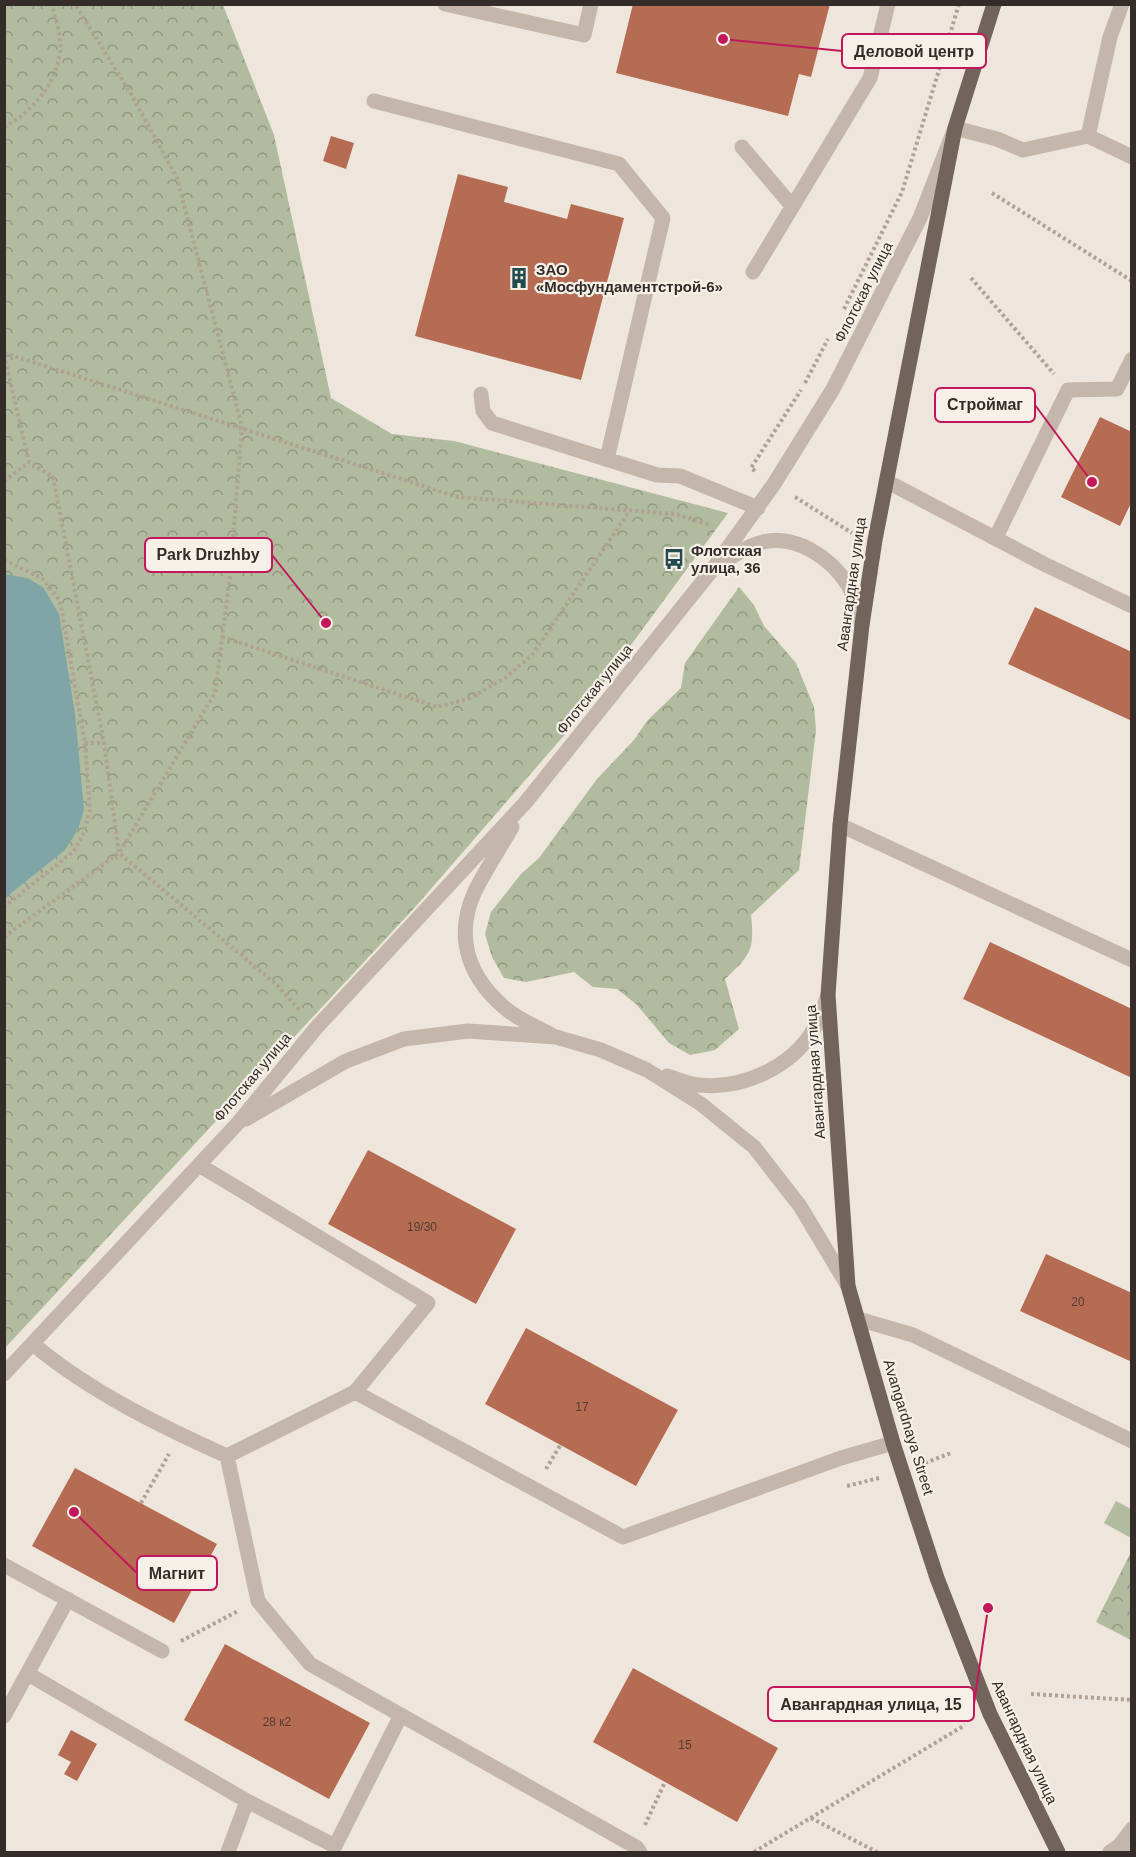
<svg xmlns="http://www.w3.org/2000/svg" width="1136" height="1857" font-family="Helvetica,sans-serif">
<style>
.forest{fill:url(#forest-crowns)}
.pitch{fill:#b1bb9e}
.water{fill:#7fa5a7}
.building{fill:#b56c53}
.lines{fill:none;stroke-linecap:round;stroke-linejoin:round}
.path{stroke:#b0a194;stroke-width:4;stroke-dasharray:3 3;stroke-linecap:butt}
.minor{stroke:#c4b6aa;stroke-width:15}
.major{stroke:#73645b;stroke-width:15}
.labels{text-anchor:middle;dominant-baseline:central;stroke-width:4.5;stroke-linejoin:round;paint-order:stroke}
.number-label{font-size:12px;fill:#543c33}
.poi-label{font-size:15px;font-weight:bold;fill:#332c28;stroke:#f6f0e8;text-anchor:start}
.street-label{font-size:15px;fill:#332c28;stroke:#f6f0e8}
.leader{fill:none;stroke:#c2185b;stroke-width:2}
.callout-dot{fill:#c2185b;stroke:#f6f0e8;stroke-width:2}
.callout{fill:#f6f0e8;stroke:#c2185b;stroke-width:2}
.callout-label{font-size:16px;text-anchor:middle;font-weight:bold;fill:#332c28}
</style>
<defs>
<pattern id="forest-crowns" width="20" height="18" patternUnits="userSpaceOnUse" patternTransform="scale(1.5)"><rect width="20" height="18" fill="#b1bb9e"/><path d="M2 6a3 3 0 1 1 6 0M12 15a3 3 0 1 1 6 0" fill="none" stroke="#919881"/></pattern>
</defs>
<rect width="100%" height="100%" fill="#eee6dc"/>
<path class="forest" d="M5,5H223L274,135L331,398L392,434L454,441L728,513L567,732L417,905L5,1348Z
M739,587L754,605L764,626L796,663L814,707L816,730L799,870L751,915C755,950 750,956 725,979L739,1029L715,1050L690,1055L669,1043L636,1004L617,989L593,987L574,972L526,982L504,978L492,957L485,934L491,912L521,874L539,858L597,779L634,740L647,721L681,688L685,663Z
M1131,1552L1132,1640H1131L1096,1622Z"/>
<path class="pitch" d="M1116,1501L1131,1509V1538L1104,1523Z"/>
<path class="water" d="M5,574L27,578L43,587L59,614L75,714L84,810L78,829L65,850L5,898Z"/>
<path class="building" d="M633,4H830L811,77L799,74L788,116L616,73Z
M331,136L354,143L346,169L323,161Z
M458,174L508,187L504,202L567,219L571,204L624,218L581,380L415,336Z
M1100,417L1132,432V501L1120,526L1061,497Z
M1035,607L1132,652V721L1008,664Z
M990,942L1132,1009V1078L963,999Z
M368,1150L516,1229L476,1304L328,1224Z
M1046,1254L1132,1293V1362L1020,1311Z
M526,1328L678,1410L636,1486L485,1404Z
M75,1468L217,1544L174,1623L32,1546Z
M225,1644L370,1723L329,1799L184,1720Z
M633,1668L778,1748L737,1822L593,1742Z
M71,1730L97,1744L77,1781L64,1774L71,1762L58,1755Z"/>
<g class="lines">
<path class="path" d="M4,127C33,111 56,85 60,51C62,37 55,18 52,4
M992,193L1132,281
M971,278L1054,374
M844,309L902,192L959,4
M4,353L458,497L676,514L710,525
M4,355L29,462L53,477L104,743L119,853L278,986L301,1012
M805,383L828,339
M755,471L751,468L801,390
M4,481L29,462
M795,497L852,533
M4,560L42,578L60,601L85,743L90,810L83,835L74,851L4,907
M222,637L437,707L471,698L506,677L532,655L628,513
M85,743H104
M4,937L119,853L215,693L230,576L242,427L177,178L131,94L75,4
M925,1463L951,1453
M546,1469L561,1444
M847,1486L879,1478
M141,1503L169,1454
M181,1641L238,1611
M1031,1694L1132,1700
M811,1818L877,1852
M645,1825L665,1782
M754,1852L965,1725"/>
<path class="minor" d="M445,4L584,35L591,4
M374,101L619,164L663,218L607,459
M1088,136L1110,37L1122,4
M742,147L792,206
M753,272L870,78L888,4
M481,394L483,411L492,423L657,475L680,476L758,508
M886,481L1044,564L1132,606
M996,537L1068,390L1117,389L1132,359
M722,563C734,555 749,545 763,542C796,534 831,558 848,585C855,597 857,612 862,625
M840,825L1132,960
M512,827C500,848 486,869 475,891C453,939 470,981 510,1012C522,1021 537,1027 550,1034
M667,1076C677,1079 688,1084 699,1085C742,1090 792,1067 814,1029C820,1019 824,1006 828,995
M246,1119L346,1061L404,1039L468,1031L556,1037L601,1050L647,1070L701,1104L754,1147L800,1206L848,1286
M199,1165L428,1303L355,1392
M858,1319L913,1335L1132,1441
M33,1344C89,1391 160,1426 227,1456L258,1601L310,1664L636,1847L640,1852
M4,1374L238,1123L316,1028L525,803L712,570L774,484L833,389L920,218L955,128L997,139L1023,150L1088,136L1132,157
M227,1456L355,1392L623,1537L841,1458L893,1443
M4,1565L162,1651
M28,1674L247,1801L228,1852
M4,1716L68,1599
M247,1801L335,1846L401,1715
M1119,1846L1132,1829
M1110,1852L1119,1846L1128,1852"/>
<path class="major" d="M994,4L955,128L875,540L862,625L840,825L828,995L848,1286L893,1443L937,1578L990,1714L1058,1852"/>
</g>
<defs>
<symbol id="building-bare" viewBox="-9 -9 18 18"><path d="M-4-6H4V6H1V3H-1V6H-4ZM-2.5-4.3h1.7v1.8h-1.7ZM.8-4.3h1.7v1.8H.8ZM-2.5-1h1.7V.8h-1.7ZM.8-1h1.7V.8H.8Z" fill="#234b4f" stroke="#f6f0e8" stroke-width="2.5" paint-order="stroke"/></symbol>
<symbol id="bus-bare" viewBox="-9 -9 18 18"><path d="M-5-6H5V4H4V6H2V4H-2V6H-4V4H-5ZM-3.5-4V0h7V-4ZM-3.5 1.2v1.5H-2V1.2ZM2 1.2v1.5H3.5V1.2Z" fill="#234b4f" stroke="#f6f0e8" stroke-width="2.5" paint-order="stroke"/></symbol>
</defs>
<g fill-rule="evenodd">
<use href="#building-bare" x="504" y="263" width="30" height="30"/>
<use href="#bus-bare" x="659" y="544" width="30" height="30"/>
</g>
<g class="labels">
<g class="number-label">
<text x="422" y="1227">19/30</text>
<text x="1078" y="1302">20</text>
<text x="582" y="1407">17</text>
<text x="277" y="1722">28 к2</text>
<text x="685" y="1745">15</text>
</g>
<g class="poi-label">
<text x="536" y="269">ЗАО<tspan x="536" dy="17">«Мосфундаментстрой-6»</tspan></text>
<text x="691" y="550">Флотская<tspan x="691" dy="17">улица, 36</tspan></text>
</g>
<g class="street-label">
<text transform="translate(863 292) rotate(-63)">Флотская улица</text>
<text transform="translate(851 584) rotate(-82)">Авангардная улица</text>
<text transform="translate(594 689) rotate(-51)">Флотская улица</text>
<text transform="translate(815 1072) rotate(-94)">Авангардная улица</text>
<text transform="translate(252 1077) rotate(-50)">Флотская улица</text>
<text transform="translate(909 1427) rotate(73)">Avangardnaya Street</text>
<text transform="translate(1025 1742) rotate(65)">Авангардная улица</text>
</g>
</g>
<path class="leader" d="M723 39L842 51M1092 482L1035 405M326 623L272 555M74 1512L137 1573M988 1608L974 1704"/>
<g class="callout-dot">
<circle cx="723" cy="39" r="6"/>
<circle cx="1092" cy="482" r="6"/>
<circle cx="326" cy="623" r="6"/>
<circle cx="74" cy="1512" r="6"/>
<circle cx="988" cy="1608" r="6"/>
</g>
<g class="callout">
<rect x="842" y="34" width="144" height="34" rx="6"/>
<rect x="935" y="388" width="100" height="34" rx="6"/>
<rect x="145" y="538" width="127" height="34" rx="6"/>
<rect x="137" y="1556" width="80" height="34" rx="6"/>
<rect x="768" y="1687" width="206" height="34" rx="6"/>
</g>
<g class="callout-label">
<text x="914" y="57">Деловой центр</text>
<text x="985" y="410">Строймаг</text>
<text x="208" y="560">Park Druzhby</text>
<text x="177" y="1579">Магнит</text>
<text x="871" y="1710">Авангардная улица, 15</text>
</g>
<rect width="1136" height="1857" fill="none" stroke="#332c28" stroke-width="12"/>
</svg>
